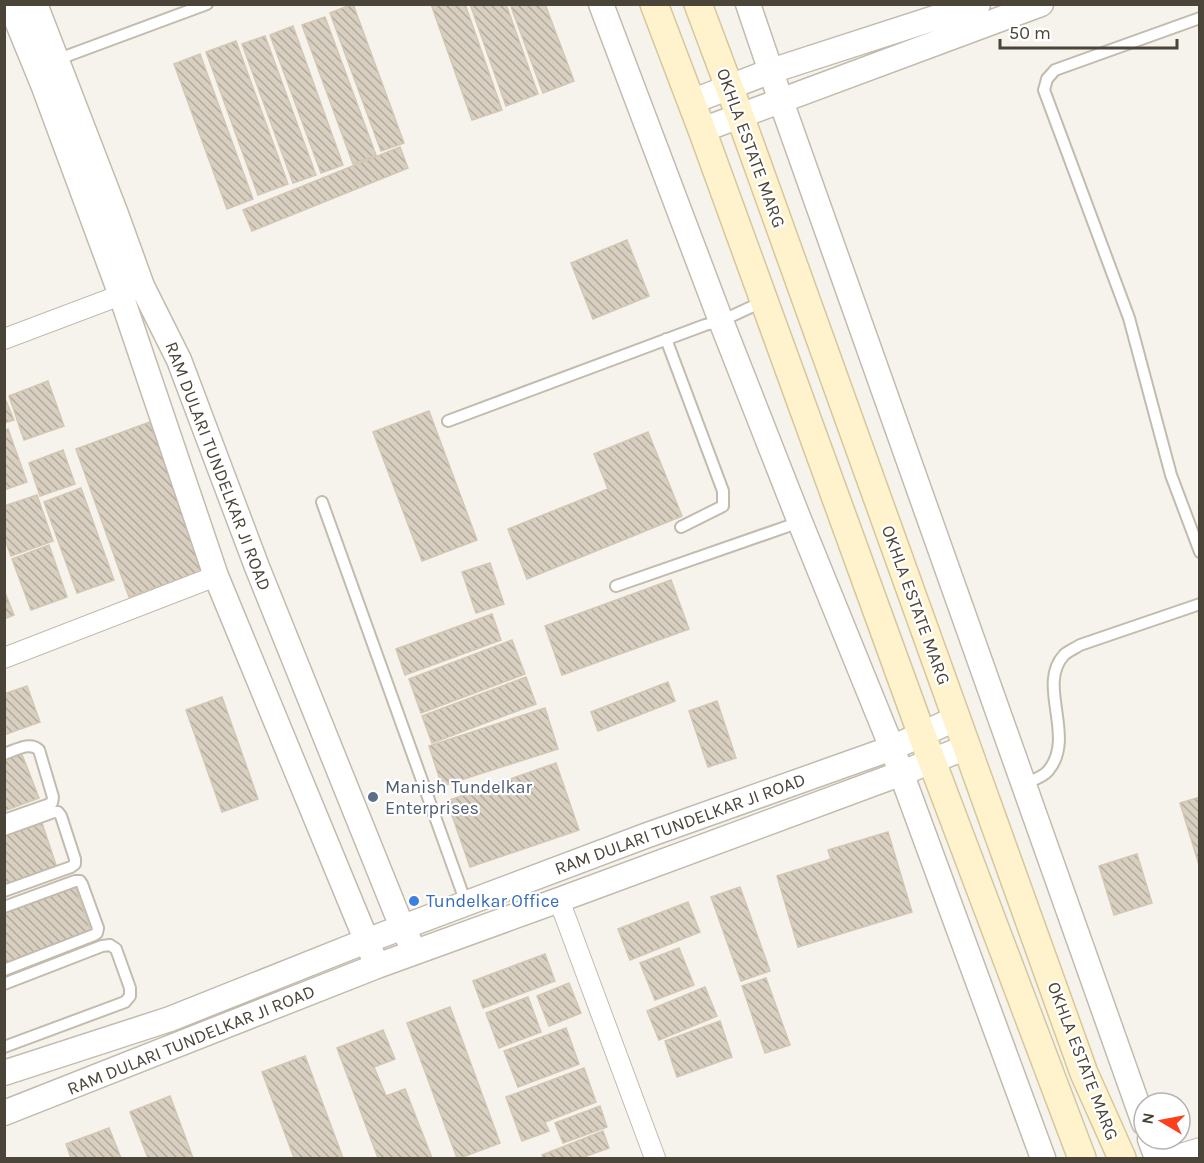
<svg xmlns="http://www.w3.org/2000/svg" width="1204" height="1163" font-family="Karla,sans-serif">
<style>
.building{fill:url(#building-back-hatch);stroke:#d3c7b4;stroke-width:1.5}
.lines{fill:none;stroke-linecap:round;stroke-linejoin:round}
.service-casing{stroke:#c2bbae;stroke-width:14}
.minor-casing{stroke:#c2bbae;stroke-width:22}
.tertiary-casing{stroke:#c2bbae;stroke-width:27}
.secondary-casing{stroke:#d6c79b;stroke-width:30}
.service{stroke:#fff;stroke-width:10}
.minor{stroke:#fff;stroke-width:20}
.tertiary{stroke:#fff;stroke-width:24}
.secondary{stroke:#fff3cd;stroke-width:27}
.service-dot{fill:#5c6f8a;stroke:#fff;stroke-width:2}
.shop-dot{fill:#3f7fe0;stroke:#fff;stroke-width:2}
.labels{text-anchor:middle;dominant-baseline:central;stroke-width:4.5;stroke-linejoin:round;paint-order:stroke}
.street-label{font-size:18px;fill:#4b4439;stroke:#fff}
.service-label{font-size:18px;fill:#4e5e75;stroke:#fff;text-anchor:start}
.shop-label{font-size:18px;fill:#366cbe;stroke:#fff;text-anchor:start}
</style>
<defs>
<pattern id="building-back-hatch" width="6" height="6" patternUnits="userSpaceOnUse" patternTransform="scale(1.5)"><rect width="6" height="6" fill="#d8cfc1"/><path d="M-1 5l2 2M0 0l6 6M5-1l2 2" fill="none" stroke="#b1aa9e"/></pattern>
</defs>
<rect width="100%" height="100%" fill="#f6f3ec"/>
<path class="building" d="M353,4L404,143L381,151L330,13Z
M431,4H465L502,110L472,120Z
M470,4H506L538,94L506,106Z
M510,4H545L574,81L543,93Z
M325,17L376,155L353,164L302,25Z
M293,26L343,165L321,173L270,35Z
M265,36L316,175L293,183L242,44Z
M236,41L288,184L258,195L206,52Z
M200,54L253,199L227,209L174,64Z
M400,147L408,168L252,231L243,210Z
M627,240L649,296L593,319L571,263Z
M48,381L64,426L24,440L9,396Z
M4,396L14,420L4,423Z
M429,411L477,540L422,561L373,432Z
M150,422L203,571L129,597L76,449Z
M8,429L27,482L4,490V431Z
M648,432L682,516L527,579L508,529L608,489L594,454Z
M63,450L75,484L40,496L29,463Z
M81,488L114,580L77,593L44,502Z
M37,495L53,541L11,556L4,537V506Z
M49,545L67,597L31,610L12,559Z
M490,563L504,604L476,613L462,572Z
M671,580L689,629L562,675L545,626Z
M4,590L14,615L4,619Z
M492,614L501,640L405,675L396,649Z
M512,640L525,674L421,713L409,679Z
M526,677L536,704L432,743L422,716Z
M668,682L675,701L598,731L591,712Z
M27,686L40,722L4,735V694Z
M222,697L258,799L222,812L186,710Z
M717,701L736,758L708,767L689,711Z
M545,708L558,749L442,786L429,746Z
M21,752L39,798L4,811V758Z
M556,763L579,830L470,867L447,801Z
M1200,797V868L1180,803Z
M42,823L57,868L4,886V836Z
M888,832L912,912L798,947L777,876L831,859L828,850Z
M1137,854L1152,903L1114,915L1099,866Z
M75,887L91,931L4,964V912Z
M740,887L770,971L741,981L711,897Z
M688,902L700,932L630,960L618,929Z
M679,948L694,985L655,1000L640,963Z
M545,954L555,981L483,1008L473,981Z
M766,978L790,1045L765,1053L742,986Z
M569,983L581,1013L549,1026L537,996Z
M705,987L717,1016L659,1040L647,1011Z
M528,997L541,1032L499,1048L486,1013Z
M450,1007L500,1143L460,1158H457L407,1023Z
M720,1021L732,1057L677,1077L665,1041Z
M566,1028L579,1064L518,1087L504,1051Z
M383,1030L395,1059L374,1067L386,1096L405,1089L432,1158H378L337,1048Z
M305,1056L343,1158H294L262,1072Z
M584,1068L596,1102L545,1122L549,1131L522,1141L506,1097Z
M170,1096L193,1158H148L130,1112Z
M600,1106L607,1127L563,1143L555,1123Z
M109,1128L121,1158H71L66,1144Z
M603,1131L609,1148L581,1158H543L542,1155Z"/>
<g class="lines">
<defs>
<path id="service" d="M1200,18L1055,70L1047,79L1044,90L1129,318L1171,475L1200,552
M56,60L207,4
M666,339L723,491V506L681,527
M448,421L705,325L721,321L764,301
M322,502L466,903
M616,586L800,522
M4,754C16,750 30,741 39,750L53,797L52,803L47,805L4,820
M1024,784C1031,781 1043,777 1048,771C1077,737 1036,685 1064,655C1068,651 1076,648 1080,645L1200,604
M4,830L54,812H58L61,816L75,859V864L71,867L4,891
M4,907L75,881H80L82,884L98,928L97,933L94,935L4,970
M4,984L102,946L110,945L116,949L130,988V996L125,1002L4,1047"/>
<path id="minor" d="M4,339L134,290
M4,658L216,576
M559,900L655,1158
M1167,1158L1200,1148"/>
<path id="tertiary" d="M10,4L44,87L121,295L216,576L377,966
M35,4L116,214L142,286L179,360L257,567L402,927L415,952
M601,4L721,321L800,522L892,748L1043,1158
M748,4L781,101L1144,1123
M691,102L771,71L978,4
M702,130L1041,4
M4,1073L170,1019L366,941L645,836L892,748L957,718
M4,1113L377,966L559,900L902,773L967,747
M1150,1139L1157,1158"/>
<path id="secondary" d="M654,4L702,130L922,735L1082,1158
M698,4L740,116L1084,1073L1122,1158"/>
</defs>
<use href="#service" class="service-casing"/>
<use href="#minor" class="minor-casing"/>
<use href="#tertiary" class="tertiary-casing"/>
<use href="#secondary" class="secondary-casing"/>
<use href="#service" class="service"/>
<use href="#minor" class="minor"/>
<use href="#tertiary" class="tertiary"/>
<use href="#secondary" class="secondary"/>
</g>
<circle class="service-dot" cx="373" cy="797" r="6"/>
<circle class="shop-dot" cx="414" cy="901" r="6"/>
<g class="labels">
<g class="street-label">
<text transform="translate(751 148) rotate(70)">OKHLA ESTATE MARG</text>
<text transform="translate(218 466) rotate(69)">RAM DULARI TUNDELKAR JI ROAD</text>
<text transform="translate(916 605) rotate(70)">OKHLA ESTATE MARG</text>
<text transform="translate(680 824) rotate(-20)">RAM DULARI TUNDELKAR JI ROAD</text>
<text transform="translate(191 1040) rotate(-22)">RAM DULARI TUNDELKAR JI ROAD</text>
<text transform="translate(1083 1061) rotate(69)">OKHLA ESTATE MARG</text>
</g>
<g class="service-label">
<text x="385" y="787">Manish Tundelkar<tspan x="385" dy="21">Enterprises</tspan></text>
</g>
<g class="shop-label">
<text x="426" y="901">Tundelkar Office</text>
</g>
</g>
<rect width="1204" height="1163" fill="none" stroke="#4b4439" stroke-width="12"/>
<g transform="translate(1162 1121) rotate(280)"><circle r="28" fill="#ffffff" stroke="#b7b4b0" stroke-width="1.5"/>
<path d="M0-4.5L10 22L0 15L-10 22Z" fill="#fc3f1d"/>
<text y="-9" font-size="16" font-weight="bold" text-anchor="middle" fill="#4b4439">N</text>
</g>
<path d="M1000 39v9h177v-9" fill="none" stroke="#4b4439" stroke-width="3"/>
<text x="1009" y="39" font-size="18" fill="#4b4439" stroke="#ffffff" stroke-width="4.5" paint-order="stroke">50 m</text>
</svg>
